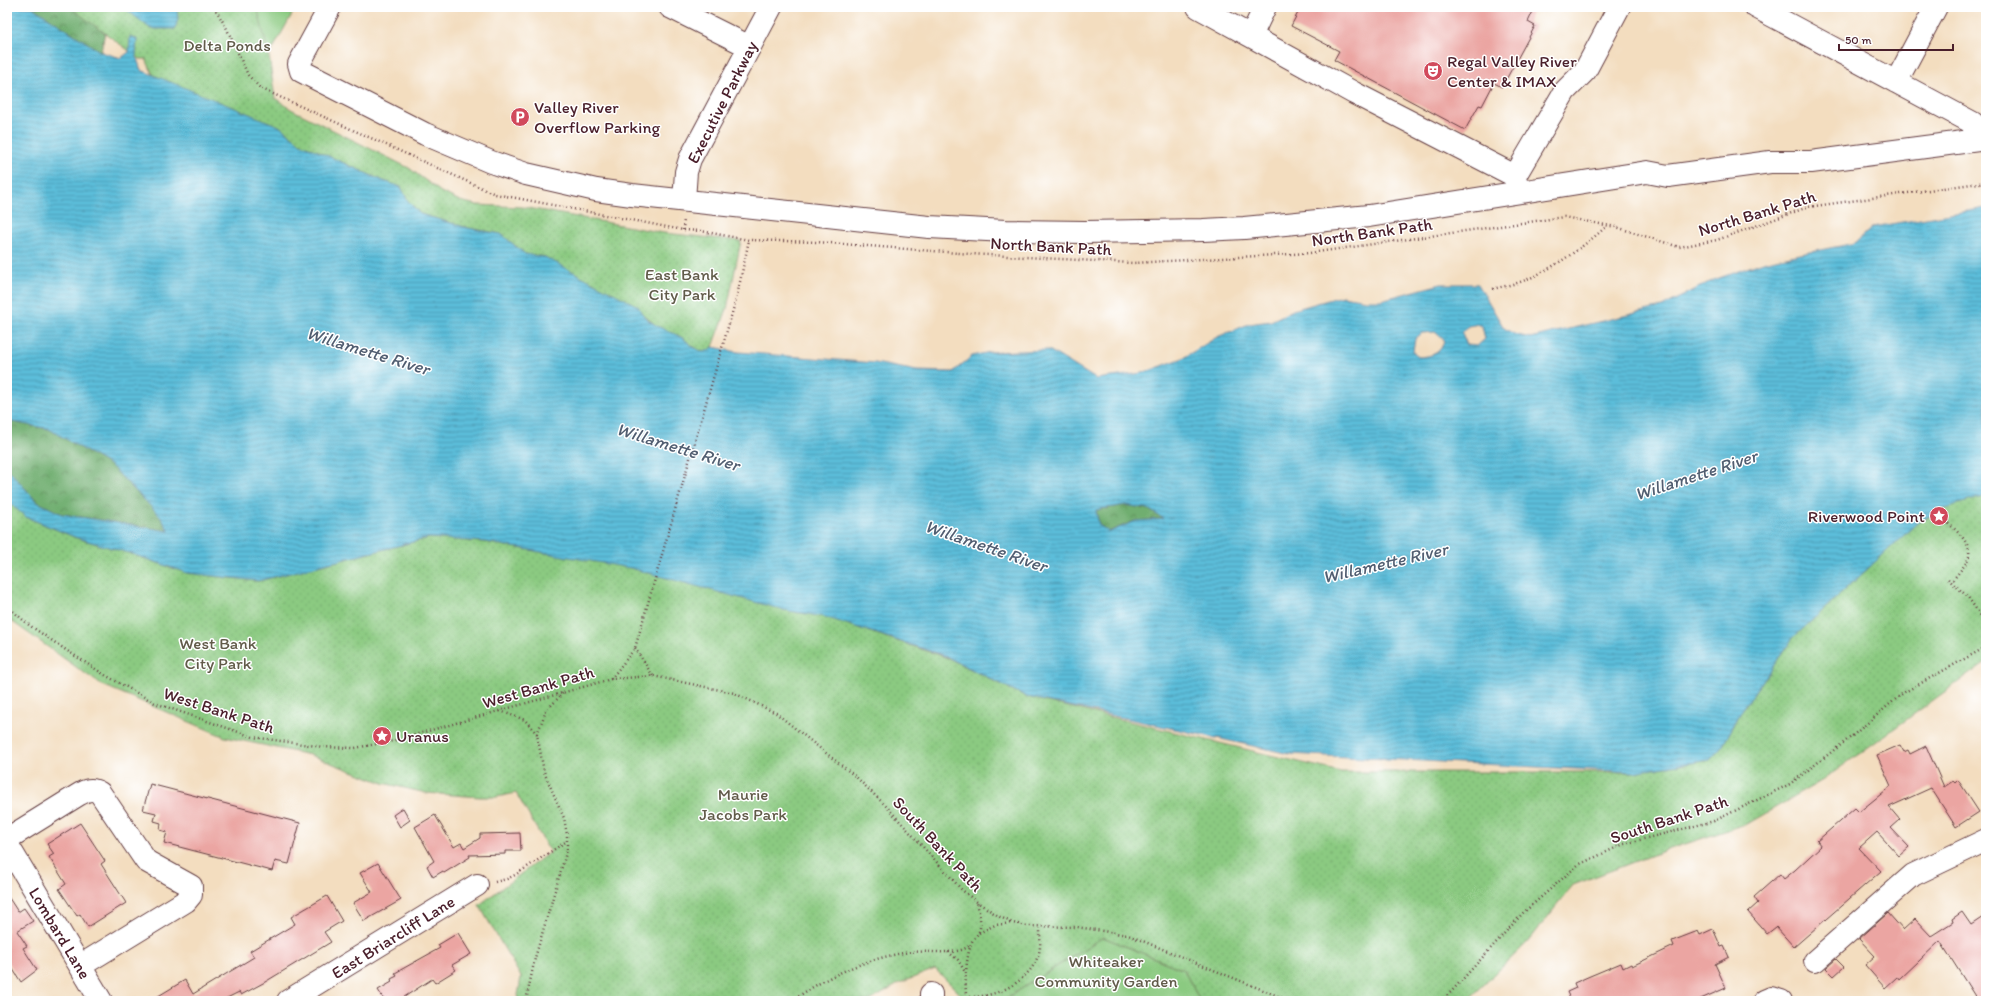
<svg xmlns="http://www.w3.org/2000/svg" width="1993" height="1008" font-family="Itim,sans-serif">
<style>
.green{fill:#8bca81;stroke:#6a7456}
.forest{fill:url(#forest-crowns);stroke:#5d664d}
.park{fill:url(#park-dots);stroke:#6a7456}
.water{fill:url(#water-rules);stroke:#536e82;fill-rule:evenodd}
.building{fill:#eba5a2}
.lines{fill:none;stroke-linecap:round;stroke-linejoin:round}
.minor-casing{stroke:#633c41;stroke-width:24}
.path{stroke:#633c41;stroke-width:2.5;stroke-dasharray:1 3;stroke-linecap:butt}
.minor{stroke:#fff;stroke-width:22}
.labels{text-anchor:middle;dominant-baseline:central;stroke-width:3;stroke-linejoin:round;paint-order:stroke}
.park-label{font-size:17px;fill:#615b49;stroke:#fff}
.poi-label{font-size:17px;fill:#4a1f2b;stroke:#fff;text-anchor:start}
.street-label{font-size:17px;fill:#4a1f2b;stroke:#fff}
.water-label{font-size:18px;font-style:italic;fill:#515e71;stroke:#fff}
</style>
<defs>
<pattern id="forest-crowns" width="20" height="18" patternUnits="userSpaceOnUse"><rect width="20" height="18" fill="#70ae6f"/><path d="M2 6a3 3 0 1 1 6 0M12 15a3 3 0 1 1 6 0" fill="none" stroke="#5e8d5b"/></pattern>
<pattern id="park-dots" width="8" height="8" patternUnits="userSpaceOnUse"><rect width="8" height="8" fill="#8bca81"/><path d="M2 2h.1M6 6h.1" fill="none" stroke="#79ad70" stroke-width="1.8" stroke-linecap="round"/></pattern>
<pattern id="water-rules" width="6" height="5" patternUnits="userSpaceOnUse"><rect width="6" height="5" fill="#5cbdda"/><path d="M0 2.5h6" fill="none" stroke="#4e99b1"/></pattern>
</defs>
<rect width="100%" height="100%" fill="#fff"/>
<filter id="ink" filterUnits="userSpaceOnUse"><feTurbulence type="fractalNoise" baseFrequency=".025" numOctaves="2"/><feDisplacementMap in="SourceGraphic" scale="8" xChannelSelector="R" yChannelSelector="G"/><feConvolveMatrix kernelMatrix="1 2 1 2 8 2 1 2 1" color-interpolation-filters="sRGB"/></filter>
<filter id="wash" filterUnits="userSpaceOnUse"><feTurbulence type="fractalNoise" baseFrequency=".012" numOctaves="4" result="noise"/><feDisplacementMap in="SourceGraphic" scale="16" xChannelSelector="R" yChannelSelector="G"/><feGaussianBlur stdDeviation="0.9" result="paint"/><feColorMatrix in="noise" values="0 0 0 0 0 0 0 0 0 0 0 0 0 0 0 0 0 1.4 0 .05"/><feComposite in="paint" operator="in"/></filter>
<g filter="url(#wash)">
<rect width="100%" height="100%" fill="#f3ddbf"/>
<path class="green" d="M221,7H296L269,56Z
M1103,937L1184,970L1200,1001H1002Z"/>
<path class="forest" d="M32,7H123L106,27L101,52Z
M7,421L49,429L111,466L159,515L169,531L62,514L37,502L7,468Z
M1126,505L1148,509L1164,519L1135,521L1108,532L1099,525L1096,510Z"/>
<path class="park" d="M70,7H257L269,56L275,98L291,109L409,168L441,192L460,201L477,205L523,207L664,233L741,241L727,309L713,347L708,351H700L682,338L658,327L641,313L545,257L525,254L501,234L468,228L420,214L408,201L401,187L381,180L300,143L279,126L154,77L146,59H140Z
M1986,490V662L1823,780L1749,823L1652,855L1573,885L1528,942L1467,1001H1200L1184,970L1103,937L1002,1001H967L935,969L900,983L870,1001H517L521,977L479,905L550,852L516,793L497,797H480L426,793L383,783L310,755L225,737L100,684L7,618V501L26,517L77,538L129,553L187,573L258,581L429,538L484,542L630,567L784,610L826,617L948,658L1027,697L1341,772H1633L1710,760L1722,747L1742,710L1793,638L1916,524L1968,495Z"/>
<path class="water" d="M7,7H32L101,52L121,58L129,52L130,36L137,39L136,56L141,70L279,126L300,143L381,180L401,187L408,201L420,214L468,228L501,234L525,254L545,257L638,306C645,324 665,329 681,337C688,341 693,349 702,351C707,352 709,350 713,347L738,352L875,363L917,371L953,372L972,356L990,352L1049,350L1096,379L1143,373L1183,358L1217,337L1249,324L1271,321L1293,310L1342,296L1366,300H1381L1441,284H1478L1504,328L1514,334L1530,338L1662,307L1711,281L1766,261L1855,243L1873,227L1986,208V496L1941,509L1916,524L1793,638L1742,710L1722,747L1710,760L1633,772L1290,754L1027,697L945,656L825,617L784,610L630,568L485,542L429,538L258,581L187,573L129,553L77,538L26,517L7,501V468L37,502L62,514L169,531L159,515L111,466L49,429L7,421ZM1479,324L1482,326L1485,339L1477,346L1467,345L1462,333L1468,326ZM1435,332L1444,340C1442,353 1432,356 1420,357L1413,352L1415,339L1422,333ZM1126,505L1148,509L1164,519L1135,521L1109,532L1099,525L1096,510Z
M123,7H177L178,19L175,29H151Z"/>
<g id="blocks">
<path class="building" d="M1301,7H1535L1528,22L1535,26L1502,87L1494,83L1482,106L1479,105L1465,130L1334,60L1339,51L1291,26Z
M1900,745L1904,752L1908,750L1910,754L1926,746L1944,787L1953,781L1955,783L1958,780L1979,812L1956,827L1931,788L1889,807L1900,820L1891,828L1909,847L1899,856L1877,832L1859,848L1881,871L1794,947L1776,927L1767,934L1748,912L1758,903L1754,897L1780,874L1784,879L1795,870L1821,846L1817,841L1855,808L1859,812L1891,786L1877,755Z
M150,784L300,823L289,864L275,861L272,871L164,843L167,832L160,830L161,823L154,821L156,813L143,810Z
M403,808L410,820L400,827L393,815Z
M435,815L454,847L461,843L464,848L480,838V834L520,833L521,851H505V854L469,855L470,857L444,873L443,871L433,877L427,866L434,861L415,827Z
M80,823L105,861L101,864L126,903L88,927L80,914L77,916L59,889L66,884L49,857L54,854L47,844Z
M378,863L401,900L364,921L353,903L372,892L360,873Z
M7,895L18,912L24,908L33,921L17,931L27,946L23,948L37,970L21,982L7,960Z
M327,896L342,921L324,932L331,942L265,982L241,995L239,992L221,1001H150L185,980L193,994L254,957L250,951L295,924L291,917Z
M1962,912L1971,925L1986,915V1001H1978L1940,941L1899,980L1897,977L1885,988L1865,965L1875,956L1859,939L1888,913L1903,930L1915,919L1931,936L1953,922L1952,919Z
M1713,929L1721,947L1724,946L1729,957L1715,964L1726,988L1696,1001H1571L1567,992L1576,988L1574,983L1590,976L1621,963L1623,968L1631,964L1632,966L1674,946L1672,941L1698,931L1700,935Z
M458,933L471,954L452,965L456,970L435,983L432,979L398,1001H385L378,990L392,982L391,979L397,976L395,973L440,948L438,945Z
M1836,959L1844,967L1834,976L1826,968Z"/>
</g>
</g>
<g filter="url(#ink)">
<use href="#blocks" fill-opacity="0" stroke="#633c41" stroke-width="1"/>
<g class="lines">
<defs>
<path id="minor" d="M330,7L299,64L301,71L425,134L491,162L526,174L596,190L632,195L929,227L1006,231L1085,232L1203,230L1244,228L1369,216L1647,172L1668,176L1770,162H1811L1986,139
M670,7L750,47
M1198,7L1354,93L1515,176
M1756,7L1973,123L1976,140
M1251,36L1265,7
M1896,82L1936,7
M1517,189L1515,176L1565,91L1585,71L1619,7
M684,200L686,172L690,159L771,7
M7,839L78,795C86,790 92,788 100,793L146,861L191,886V895L186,901L80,966
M7,844L101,1001
M1815,961L1913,875L1986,840
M288,1001L477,885
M931,1001V994
M1764,1001L1771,998L1781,1001"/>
</defs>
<use href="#minor" class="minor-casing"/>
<path class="path" d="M214,7L226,27L248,75L260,88L495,194L683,230L701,231L749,240L817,242L971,254L1133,263L1310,253L1564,217L1616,227L1679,247L1717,240L1808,207L1986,182
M683,230L684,219
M1493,289C1504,286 1517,284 1528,279C1557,266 1583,247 1607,226
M1939,516C1950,525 1977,544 1967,561C1963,568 1957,575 1952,581
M1948,579L1967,596L1986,623
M7,606L29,625L66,650L105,675L155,703L253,737L323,747L355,748L393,741L611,679L653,676L734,693L776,713L856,777L887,807L962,890L977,902L1000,917L1013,923L1027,926L1077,927L1128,935L1290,1001
M635,648L653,676
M611,679L635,648L737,296L749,240
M500,711L525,720L537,734L544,772L564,818L567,835V850L535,958L526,1001
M537,734L546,711L563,693
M495,882L507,879L515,875L567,841
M979,933L995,925L1012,923
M948,952L958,960L965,972
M966,997C995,998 1030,983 1039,953C1041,945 1040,936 1040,928
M792,1001C826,976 869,957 911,952C927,950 960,957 971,944
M967,1001C964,987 966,958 971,944C973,938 979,935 980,928C981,920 979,911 977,903
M1441,1001L1451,992L1523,913L1578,865L1624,844L1714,821L1790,784L1851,737L1903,693L1986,647"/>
<use href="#minor" class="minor"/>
</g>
</g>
<defs>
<symbol id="theatre-disc" viewBox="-11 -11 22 22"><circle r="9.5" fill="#d1495b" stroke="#fff"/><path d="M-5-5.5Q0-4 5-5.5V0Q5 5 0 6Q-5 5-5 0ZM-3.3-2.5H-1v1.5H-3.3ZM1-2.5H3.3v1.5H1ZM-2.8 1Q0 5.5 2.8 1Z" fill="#fff"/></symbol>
<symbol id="parking-disc" viewBox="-11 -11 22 22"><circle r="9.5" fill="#d1495b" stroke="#fff"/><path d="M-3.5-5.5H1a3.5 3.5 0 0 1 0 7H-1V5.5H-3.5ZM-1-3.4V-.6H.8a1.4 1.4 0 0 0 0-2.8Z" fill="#fff"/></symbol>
<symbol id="sight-disc" viewBox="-11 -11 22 22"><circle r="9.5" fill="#d1495b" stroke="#fff"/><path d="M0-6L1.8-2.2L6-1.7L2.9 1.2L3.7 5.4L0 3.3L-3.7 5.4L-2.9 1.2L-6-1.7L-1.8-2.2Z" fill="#fff"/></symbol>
</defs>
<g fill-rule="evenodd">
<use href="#theatre-disc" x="1422" y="60" width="22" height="22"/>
<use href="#parking-disc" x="509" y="106" width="22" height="22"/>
<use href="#sight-disc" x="1928" y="505" width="22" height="22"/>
<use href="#sight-disc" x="371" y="725" width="22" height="22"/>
</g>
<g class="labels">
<g class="park-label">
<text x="227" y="45">Delta Ponds</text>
<text x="682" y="274">East Bank<tspan x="682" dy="20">City Park</tspan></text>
<text x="218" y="643">West Bank<tspan x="218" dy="20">City Park</tspan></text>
<text x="743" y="794">Maurie<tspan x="743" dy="20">Jacobs Park</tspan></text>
<text x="1106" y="961">Whiteaker<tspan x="1106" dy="20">Community Garden</tspan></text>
</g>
<g class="poi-label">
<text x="1447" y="61">Regal Valley River<tspan x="1447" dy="20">Center &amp; IMAX</tspan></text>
<text x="534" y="107">Valley River<tspan x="534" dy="20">Overflow Parking</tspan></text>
<text x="1925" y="516" text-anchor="end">Riverwood Point</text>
<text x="396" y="736">Uranus</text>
</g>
<g class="street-label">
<text transform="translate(722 102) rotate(-63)">Executive Parkway</text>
<text transform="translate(1757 213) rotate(-17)">North Bank Path</text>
<text transform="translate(1372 232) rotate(-8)">North Bank Path</text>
<text transform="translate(1051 246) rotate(3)">North Bank Path</text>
<text transform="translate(538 687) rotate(-16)">West Bank Path</text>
<text transform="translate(219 710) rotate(18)">West Bank Path</text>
<text transform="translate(1669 819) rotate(-18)">South Bank Path</text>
<text transform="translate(938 844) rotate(47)">South Bank Path</text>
<text transform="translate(60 933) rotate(59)">Lombard Lane</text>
<text transform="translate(393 937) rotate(-32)">East Briarcliff Lane</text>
</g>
<g class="water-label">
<text transform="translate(368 351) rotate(17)">Willamette River</text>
<text transform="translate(678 447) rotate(17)">Willamette River</text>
<text transform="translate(1696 475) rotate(-18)">Willamette River</text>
<text transform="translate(986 546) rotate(19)">Willamette River</text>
<text transform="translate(1385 563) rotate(-13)">Willamette River</text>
</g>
</g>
<rect width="1993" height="1008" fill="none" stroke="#fff" stroke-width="24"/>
<path d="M1839 44v6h114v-6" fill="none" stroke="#4a1f2b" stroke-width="2"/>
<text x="1845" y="44" font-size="12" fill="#4a1f2b" stroke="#ffffff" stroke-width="3" paint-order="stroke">50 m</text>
</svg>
